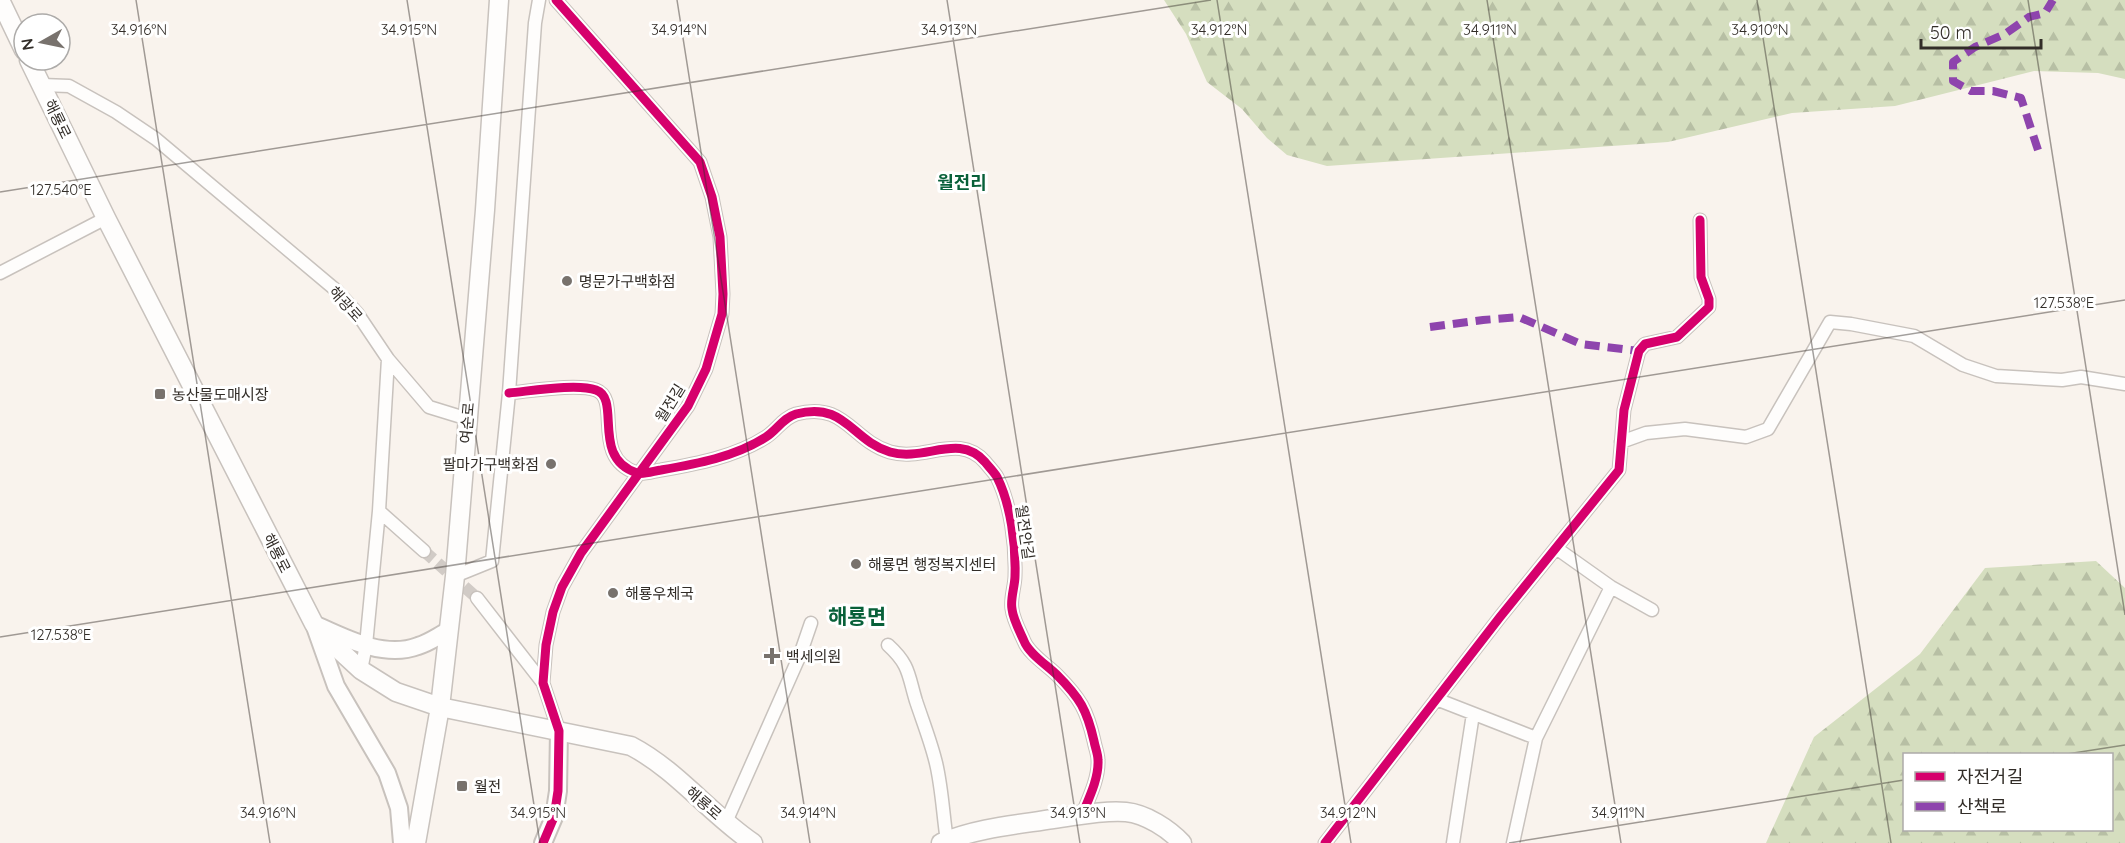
<svg xmlns="http://www.w3.org/2000/svg" width="2125" height="843" font-family="Quicksand,'Noto Sans KR',sans-serif">
<style>
.forest{fill:url(#forest-firs);fill-rule:evenodd}
.lines{fill:none;stroke-linecap:round;stroke-linejoin:round}
.minor-tunnel{stroke:#d1cbc6;stroke-width:12;stroke-dasharray:12 6;stroke-linecap:butt}
.minor-casing{stroke:#c8c2bd;stroke-width:15}
.tertiary-casing{stroke:#c8c2bd;stroke-width:20}
.secondary-casing{stroke:#c8c2bd;stroke-width:21}
.minor{stroke:#fefdfc;stroke-width:12}
.tertiary{stroke:#fefdfc;stroke-width:16}
.secondary{stroke:#fefdfc;stroke-width:18}
.quiet{stroke:#8e44ad;stroke-width:8;stroke-dasharray:15 8;stroke-linecap:butt}
.cycleway-casing{stroke:#fff;stroke-width:13}
.cycleway{stroke:#d6006c;stroke-width:9}
.ticks{fill:none;stroke:#322d28;stroke-width:1.5;stroke-opacity:0.45}
.poi-dot{fill:#78726d;stroke:#fff;stroke-width:2}
.labels{text-anchor:middle;dominant-baseline:central;stroke-width:6;stroke-linejoin:round;paint-order:stroke}
.street-label{font-size:15px;fill:#322d28;stroke:#fff}
.poi-label{font-size:15px;fill:#322d28;stroke:#fff;text-anchor:start}
.quarter-label{font-size:18px;font-weight:bold;fill:#086039;stroke:#fff}
.district-label{font-size:21px;font-weight:bold;fill:#086039;stroke:#fff}
.ticks-label{font-size:15px;text-anchor:middle;fill:#322d28;stroke:#fff;stroke-width:6;stroke-linejoin:round;paint-order:stroke}
</style>
<defs>
<pattern id="forest-firs" width="22" height="20" patternUnits="userSpaceOnUse" patternTransform="scale(1.5)"><rect width="22" height="20" fill="#d5debf"/><path d="M5 1l3.5 6h-7zM16 11l3.5 6h-7z" fill="#b7bfa4"/></pattern>
</defs>
<rect width="100%" height="100%" fill="#f9f3ed"/>
<path class="forest" d="M1164,0H2125V79L2098,73L2034,71L1895,106L1792,113L1668,142L1327,166L1287,155L1267,138L1242,109L1207,82L1186,34Z
M2096,561L2125,588V843H1766L1814,737L1920,654L1985,568ZM1904,754H2112V830H1904Z"/>
<g class="lines">
<path class="minor-tunnel" d="M424,551L477,598"/>
<defs>
<path id="minor" d="M556,0L700,162L712,197L720,237L723,294L722,314L706,369L688,406L581,553L562,587L553,612L546,645L543,683L559,731
M42,85L69,86L116,112L156,139L337,291L357,313L388,359L379,511L366,645L361,670
M0,273L106,218
M388,359L429,407L468,419
M509,393C531,391 577,383 596,390C622,399 590,458 637,473C643,475 654,471 661,470C696,464 735,457 766,437C777,430 783,418 796,414C845,401 851,440 890,452C925,462 959,432 985,462C989,467 994,472 997,477C1011,505 1016,545 1015,576C1015,586 1010,599 1012,609C1013,619 1020,632 1024,641C1029,654 1047,665 1057,675C1080,698 1087,710 1094,741C1095,747 1098,754 1098,760C1099,778 1089,798 1082,815
M1621,442L1646,433L1685,429L1746,437L1768,429L1830,322L1851,324L1914,336L1963,365L1996,376L2062,380L2081,377L2125,384
M379,511L424,551
M1556,548L1611,587L1652,610
M455,576L492,561L509,393L535,23L539,0
M477,598L543,683
M888,645C910,665 908,675 916,701C923,722 931,742 936,763C942,788 943,815 947,841
M1436,699L1536,738L1611,587
M726,822L800,655L811,623
M1325,843L1500,617L1619,470L1624,410L1639,351L1645,344L1677,337L1709,307V299L1701,277L1700,220
M1453,843L1473,714
M1513,843L1536,738"/>
<path id="tertiary" d="M402,843L399,808L387,773L336,686L314,624C345,638 384,659 418,646C429,643 438,636 448,631
M543,843L554,817L558,791L559,731"/>
<path id="secondary" d="M0,0L24,50
M29,60L106,218L314,624L335,646L361,670L396,692L440,707L631,746C677,770 710,814 753,843
M416,843L440,707L455,576L485,210L499,0
M941,843C977,828 1014,825 1053,819C1077,816 1102,810 1126,812C1146,814 1169,829 1182,843"/>
</defs>
<use href="#minor" class="minor-casing"/>
<use href="#tertiary" class="tertiary-casing"/>
<use href="#secondary" class="secondary-casing"/>
<use href="#minor" class="minor"/>
<use href="#tertiary" class="tertiary"/>
<use href="#secondary" class="secondary"/>
<path class="quiet" d="M2038,150L2021,98L1993,91H1971L1953,81V62L1975,47L2005,34L2029,17L2045,13L2053,0
M1430,327L1483,320L1519,317L1581,344L1639,351"/>
<defs>
<path id="cycleway" d="M509,393C531,391 577,383 596,390C622,399 590,458 637,473C643,475 654,471 661,470C696,464 735,457 766,437C777,430 783,418 796,414C845,401 851,440 890,452C925,462 959,432 985,462C989,467 994,472 997,477C1011,505 1016,545 1015,576C1015,586 1010,599 1012,609C1013,619 1020,632 1024,641C1029,654 1047,665 1057,675C1080,698 1087,710 1094,741C1095,747 1098,754 1098,760C1099,778 1089,798 1082,815
M543,843L554,817L558,791L559,731L543,683L546,645L553,612L562,587L581,553L688,406L706,369L722,314L723,294L720,237L712,197L700,162L556,0
M1325,843L1500,617L1619,470L1624,410L1639,351L1645,344L1677,337L1709,307V299L1701,277L1700,220"/>
</defs>
<use href="#cycleway" class="cycleway-casing"/>
<use href="#cycleway" class="cycleway"/>
</g>
<path class="ticks" d="M136,0L270,843M407,0L540,843M677,0L810,843M947,0L1080,843M1217,0L1351,843M1487,0L1621,843M1757,0L1891,843M2028,0L2125,615M0,192L1211,0M0,637L2125,300M2067,754L2125,745M1509,843L1904,780"/>
<g class="poi-dot">
<circle cx="567" cy="281" r="6"/>
<rect x="154" y="388" width="12" height="12" rx="3"/>
<circle cx="551" cy="464" r="6"/>
<circle cx="856" cy="564" r="6"/>
<circle cx="613" cy="593" r="6"/>
<path d="M769 647h6v6h6v6h-6v6h-6v-6h-6v-6h6z"/>
<rect x="456" y="780" width="12" height="12" rx="3"/>
</g>
<g class="labels">
<g class="street-label">
<text transform="translate(58 119) rotate(64)">해룡로</text>
<text transform="translate(346 304) rotate(48)">해광로</text>
<text transform="translate(670 403) rotate(-58)">월전길</text>
<text transform="translate(467 423) rotate(-85)">여순로</text>
<text transform="translate(1025 532) rotate(82)">월전안길</text>
<text transform="translate(277 553) rotate(63)">해룡로</text>
<text transform="translate(704 803) rotate(41)">해룡로</text>
</g>
<g class="poi-label">
<text x="579" y="281">명문가구백화점</text>
<text x="172" y="394">농산물도매시장</text>
<text x="539" y="464" text-anchor="end">팔마가구백화점</text>
<text x="868" y="564">해룡면 행정복지센터</text>
<text x="625" y="593">해룡우체국</text>
<text x="786" y="656">백세의원</text>
<text x="474" y="786">월전</text>
</g>
<g class="quarter-label">
<text x="962" y="182">월전리</text>
</g>
<g class="district-label">
<text x="857" y="616">해룡면</text>
</g>
</g>
<g class="ticks-label">
<text x="1490" y="35">34.911°N</text>
<text x="139" y="35">34.916°N</text>
<text x="409" y="35">34.915°N</text>
<text x="679" y="35">34.914°N</text>
<text x="949" y="35">34.913°N</text>
<text x="1219" y="35">34.912°N</text>
<text x="1760" y="35">34.910°N</text>
<text x="61" y="195">127.540°E</text>
<text x="2064" y="308">127.538°E</text>
<text x="61" y="640">127.538°E</text>
<text x="268" y="818">34.916°N</text>
<text x="538" y="818">34.915°N</text>
<text x="808" y="818">34.914°N</text>
<text x="1078" y="818">34.913°N</text>
<text x="1348" y="818">34.912°N</text>
<text x="1618" y="818">34.911°N</text>
</g>
<rect x="1903" y="753" width="210" height="78" fill="#ffffff" stroke="#adaba9" stroke-width="1.5"/>
<rect x="1915" y="772" width="30" height="9" fill="#d6006c" stroke="#adaba9" stroke-width="1.5"/>
<text x="1957" y="783" font-size="18" fill="#322d28">자전거길</text>
<rect x="1915" y="802" width="30" height="9" fill="#8e44ad" stroke="#adaba9" stroke-width="1.5"/>
<text x="1957" y="813" font-size="18" fill="#322d28">산책로</text>
<g transform="translate(42 42) rotate(261)"><circle r="28" fill="#ffffff" stroke="#adaba9" stroke-width="1.5"/>
<path d="M0-4.5L10 22L0 15L-10 22Z" fill="#78726d"/>
<text y="-9" font-size="16" font-weight="bold" text-anchor="middle" fill="#322d28">N</text>
</g>
<path d="M1921 39v9h120v-9" fill="none" stroke="#322d28" stroke-width="3"/>
<text x="1930" y="39" font-size="18" fill="#322d28" stroke="#ffffff" stroke-width="4.5" paint-order="stroke">50 m</text>
</svg>
